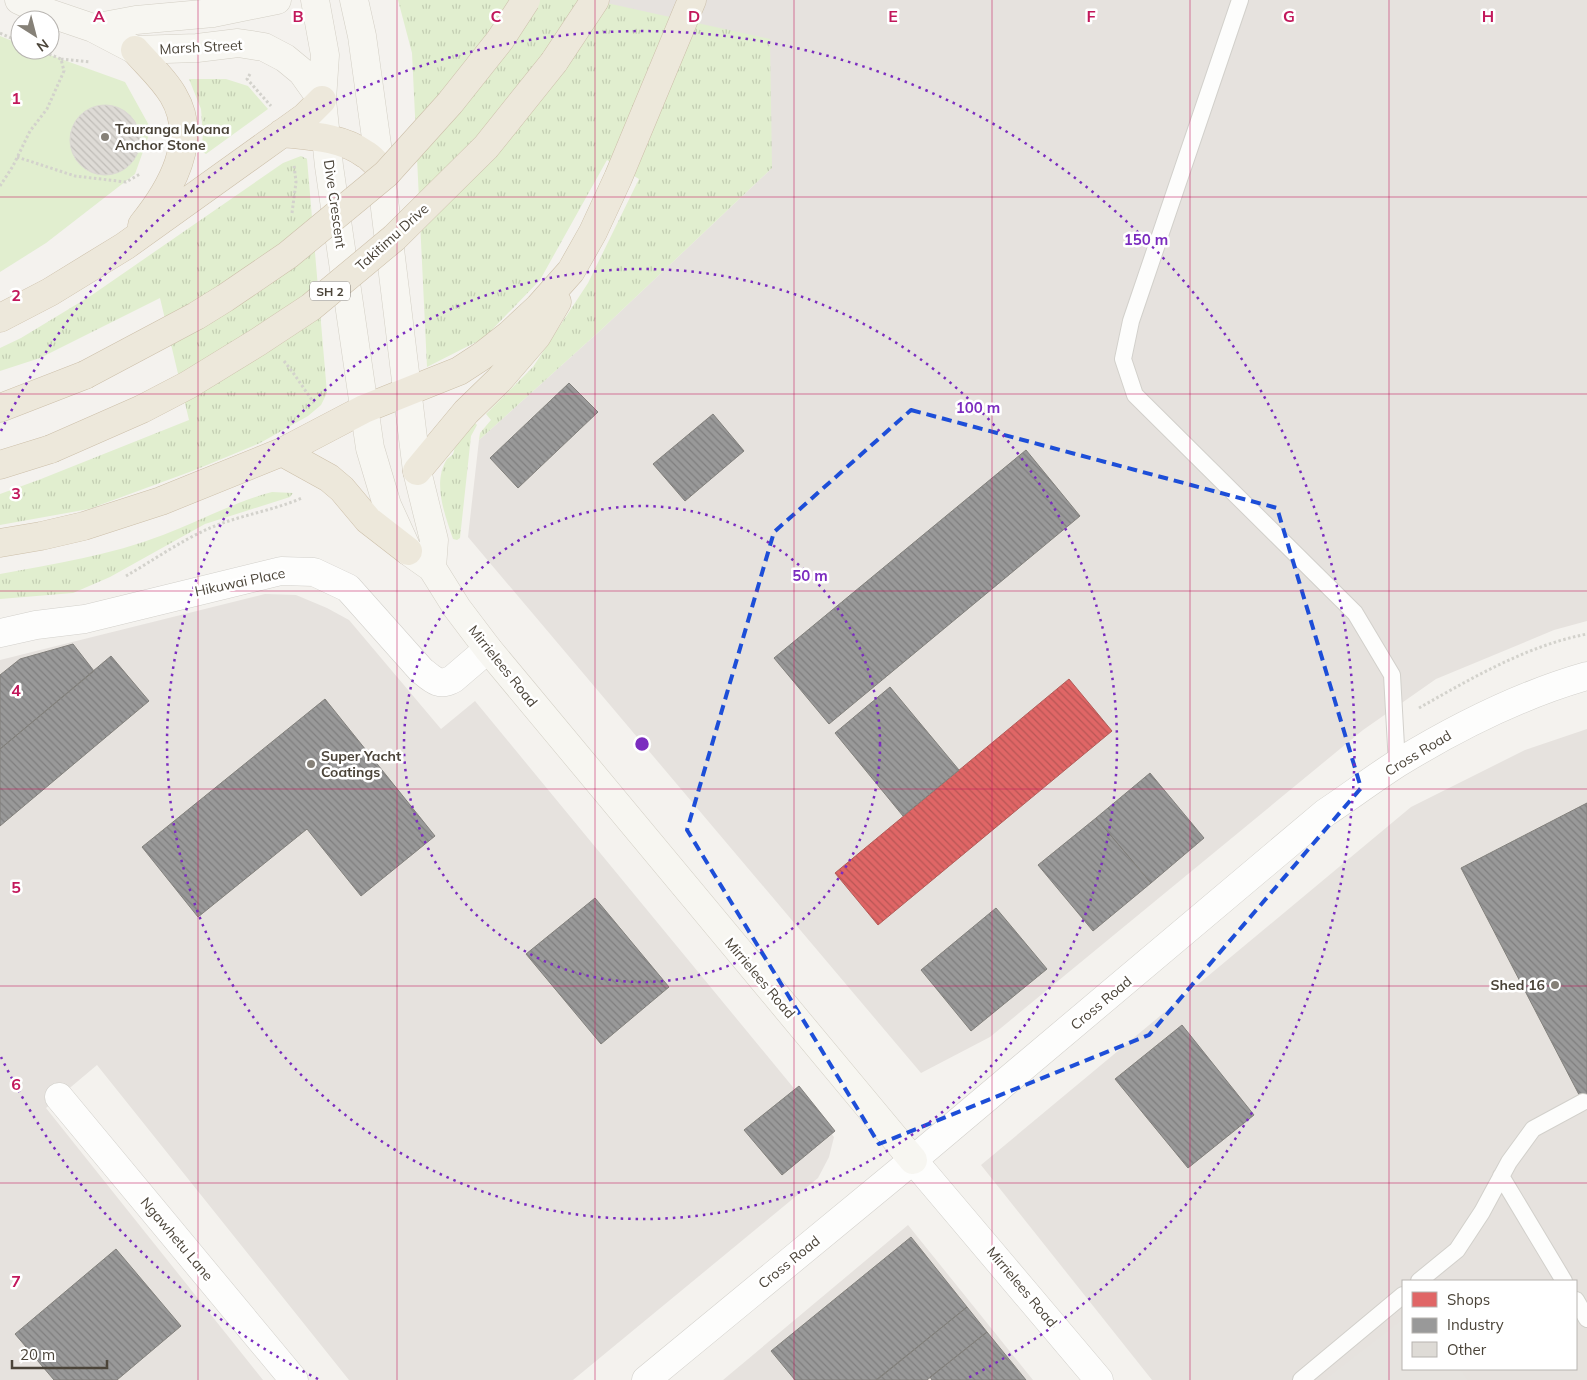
<svg xmlns="http://www.w3.org/2000/svg" width="1587" height="1380" font-family="Mulish,sans-serif">
<style>
.industrial{fill:#e6e2de;fill-rule:evenodd}
.grass{fill:url(#grass-tufts)}
.park{fill:#e1eecf}
.parking{fill:#e6e3df}
.shops{fill:url(#shops-back-hatch);stroke:#b35c58}
.industry{fill:url(#industry-back-hatch);stroke:#82807c}
.building{fill:url(#building-back-hatch);stroke:#dcd9d4}
.lines{fill:none;stroke-linecap:round;stroke-linejoin:round}
.lane-casing{stroke:#d2d0cb;stroke-width:18}
.street-casing{stroke:#d2d0cb;stroke-width:29}
.secondary-casing{stroke:#d3cfc5;stroke-width:29}
.highway-casing{stroke:#ccbfa9;stroke-width:29}
.path{stroke:#d3d2cc;stroke-width:3;stroke-dasharray:2.5 2.5;stroke-linecap:butt}
.lane{stroke:#fdfdfc;stroke-width:16}
.street{stroke:#fdfdfc;stroke-width:28}
.secondary{stroke:#f7f6f1;stroke-width:28}
.highway{stroke:#ede8db;stroke-width:28}
.highway-bridge-casing{stroke:#ccbfa9;stroke-width:29;stroke-linecap:butt}
.highway-bridge{stroke:#ede8db;stroke-width:28}
.marked{fill:none;stroke:#1d4ed8;stroke-width:4;stroke-dasharray:10 6;stroke-linejoin:round}
.grid{fill:none;stroke:#c2185b;stroke-width:1;stroke-opacity:0.55}
.ring{fill:none;stroke:#7b2cbf;stroke-width:2.5;stroke-dasharray:2.5 5}
.poi-dot{fill:#868178;stroke:#fff;stroke-width:2}
.labels{text-anchor:middle;dominant-baseline:central;stroke-width:5;stroke-linejoin:round;paint-order:stroke}
.shield{fill:#fff;stroke:#817c74;stroke-width:1}
.shield-label{font-size:12px;font-weight:bold;fill:#4b4439}
.street-label{font-size:14px;fill:#4b4439;stroke:#fff}
.poi-label{font-size:14px;font-weight:bold;fill:#4b4439;stroke:#fff;text-anchor:start}
.grid-label{font-size:16px;text-anchor:middle;font-weight:bold;fill:#c2185b;stroke:#fff;stroke-width:5;stroke-linejoin:round;paint-order:stroke}
.centre{fill:#7b2cbf;stroke:#fff;stroke-width:2.5}
.ring-label{font-size:15px;text-anchor:middle;font-weight:bold;fill:#7b2cbf;stroke:#fff;stroke-width:5;stroke-linejoin:round;paint-order:stroke}
</style>
<defs>
<pattern id="grass-tufts" width="24" height="20" patternUnits="userSpaceOnUse" patternTransform="scale(1.25)"><rect width="24" height="20" fill="#e1eecf"/><path d="M3 7l-1-3M5 7V3M7 7l1-3M15 17l-1-3M17 17v-4M19 17l1-3" fill="none" stroke="#c3cdb2"/></pattern>
<pattern id="shops-back-hatch" width="6" height="6" patternUnits="userSpaceOnUse" patternTransform="scale(1.25)"><rect width="6" height="6" fill="#e06666"/><path d="M-1 5l2 2M0 0l6 6M5-1l2 2" fill="none" stroke="#b85655"/></pattern>
<pattern id="industry-back-hatch" width="6" height="6" patternUnits="userSpaceOnUse" patternTransform="scale(1.25)"><rect width="6" height="6" fill="#999"/><path d="M-1 5l2 2M0 0l6 6M5-1l2 2" fill="none" stroke="#7f7e7e"/></pattern>
<pattern id="building-back-hatch" width="6" height="6" patternUnits="userSpaceOnUse" patternTransform="scale(1.25)"><rect width="6" height="6" fill="#dedbd6"/><path d="M-1 5l2 2M0 0l6 6M5-1l2 2" fill="none" stroke="#c0bdb8"/></pattern>
</defs>
<rect width="100%" height="100%" fill="#f4f2ee"/>
<path class="industrial" d="M593,0H1587V621L1554,630L1436,679L1363,730L990,1037L921,1073L468,537L479,440L603,328L772,168Z
M265,594L296,595L327,608L349,620L441,729L475,701L834,1137L829,1157L818,1178L573,1380H349L97,1065L46,1108L263,1380H0V660Z
M1587,729V1380H1152L981,1165L1411,807L1525,750ZM1403,1281H1576V1369H1403Z
M908,1225L1033,1380H723Z"/>
<path class="grass" d="M398,0H593L770,39L772,168L603,328L479,440L480,433L491,420L486,414L533,367L588,283L639,179L607,160L540,280L484,338L427,367L412,53Z
M189,79H226L248,86L268,109L206,154L201,151L203,135L201,109Z
M301,156L307,159L327,393L321,405L308,416L260,443L195,470L89,509L0,525V494L41,479L189,420L160,298L40,358L0,371V348L21,338L92,295L283,163Z
M475,423L477,425L471,436L460,538L457,540L453,539C445,515 432,483 447,459C449,457 452,456 453,454C454,452 454,449 455,447C459,438 469,430 475,423Z
M272,492L293,493L290,497L205,524L110,577L73,593L0,599V574C54,564 111,555 163,535C200,521 234,502 272,492Z"/>
<path class="park" d="M0,36L20,44V50H36L125,82L151,129L135,174L46,243L0,272Z"/>
<path class="parking" d="M1403,1319V1369H1460L1468,1380H1324Z"/>
<path class="shops" d="M1069,679L1112,731L878,925L835,873Z"/>
<path class="industry" d="M569,383L598,412L518,488L490,458Z
M713,414L744,451L685,501L653,464Z
M1026,450L1080,516L829,724L774,658Z
M73,644L94,671L0,749V675L20,659Z
M111,656L149,701L0,826V749Z
M890,687L959,770L903,816L835,733Z
M325,699L435,836L361,896L307,829L198,917L142,847Z
M1150,773L1204,838L1151,883L1096,818Z
M1587,803V1110L1461,868Z
M1096,818L1151,883L1093,931L1038,865Z
M595,898L669,987L601,1044L526,954Z
M996,908L1047,969L971,1031L921,970Z
M1182,1025L1254,1115L1188,1168L1115,1079Z
M799,1086L835,1131L782,1175L744,1130Z
M911,1237L967,1307L877,1380H795L771,1351Z
M116,1249L181,1326L117,1380H54L15,1334Z
M967,1307L987,1332L927,1380H876Z
M987,1332L1026,1380H932L930,1377Z"/>
<path class="building" d="M70 140a35 35 0 1 1 70 0a35 35 0 1 1-70 0Z"/>
<g class="lines">
<defs>
<path id="lane" d="M1240,0L1131,321L1123,359L1135,395L1355,613L1392,675L1397,764
M1501,1176L1564,1281
M1419,1281L1457,1250L1482,1212L1509,1162L1533,1129L1583,1102
M1576,1300L1587,1319
M1301,1380L1403,1295"/>
<path id="street" d="M0,633L36,625L85,619L281,571L314,572L348,588L421,670C432,679 439,687 453,679L488,649
M59,1097L294,1380
M913,1160L1099,1380
M646,1380L913,1160L1325,813C1349,797 1373,779 1398,763C1457,727 1520,695 1587,676"/>
<path id="secondary" d="M19,0L43,11L93,28L135,50L197,48L238,43L264,47L285,58L302,72L322,100
M315,0L325,55L322,100L329,166L370,448L387,505L408,551L432,568L457,608L488,649L913,1160
M354,0L362,36L380,167L417,471L434,540L432,568
M93,28L136,20L213,13L277,0"/>
<path id="highway" d="M135,50C148,65 163,78 173,95C200,140 171,189 142,225
M554,62L595,0
M282,133C310,136 342,137 365,154C371,157 375,163 380,167
M0,318L50,292L125,246L305,117L322,100
M0,408L85,375
M282,452L329,478L342,489L368,520L408,551
M0,465L51,449
M417,471L466,412L499,380L537,336L557,302
M0,543L41,536L84,526L161,501L282,452L364,409L459,371L482,356L509,335L539,307L571,271L593,232L618,178L692,0"/>
</defs>
<use href="#lane" class="lane-casing"/>
<use href="#street" class="street-casing"/>
<use href="#secondary" class="secondary-casing"/>
<use href="#highway" class="highway-casing"/>
<path class="path" d="M0,33L20,42
M61,59L90,62
M250,74L247,79L271,106
M17,157L75,176L126,182L140,174
M0,186L13,166L30,131L47,109L64,71L61,59L39,50
M292,213L296,182L294,165
M284,361L294,374L314,403
M126,576C152,561 182,540 210,528C240,515 272,511 302,498
M1419,708C1472,678 1526,646 1587,634"/>
<use href="#lane" class="lane"/>
<use href="#street" class="street"/>
<use href="#secondary" class="secondary"/>
<use href="#highway" class="highway"/>
<defs>
<path id="highway-bridge" d="M85,375L196,316L225,298L288,255L386,174L450,103L500,40L526,0
M51,449L142,409L188,385L258,342L311,307L394,238L486,147L554,62"/>
</defs>
<use href="#highway-bridge" class="highway-bridge-casing"/>
<use href="#highway-bridge" class="highway-bridge"/>
</g>
<path class="marked" d="M911,410L1277,508L1361,788L1149,1035L879,1144L687,830L774,532Z"/>
<path class="grid" d="M198,0V1380M397,0V1380M595,0V1380M794,0V1380M992,0V1380M1190,0V1380M1389,0V1380M0,197H1587M0,394H1587M0,591H1587M0,789H1587M0,986H1587M0,1183H1587"/>
<g class="ring">
<circle cx="642" cy="744" r="238"/>
<circle cx="642" cy="744" r="475"/>
<path d="M318 1379A713 713 0 0 1 1 1057M1 431A713 713 0 1 1 966 1379"/>
</g>
<g class="poi-dot">
<circle cx="105" cy="137" r="5"/>
<circle cx="311" cy="764" r="5"/>
<circle cx="1555" cy="985" r="5"/>
</g>
<g class="labels">
<rect class="shield" x="310" y="281.5" width="40" height="19" rx="4"/>
<g class="shield-label">
<text x="330" y="291">SH 2</text>
</g>
<g class="street-label">
<text transform="translate(201 47) rotate(-3)">Marsh Street</text>
<text transform="translate(335 204) rotate(82)">Dive Crescent</text>
<text transform="translate(392 237) rotate(-42)">Takitimu Drive</text>
<text transform="translate(240 582) rotate(-12)">Hikuwai Place</text>
<text transform="translate(503 666) rotate(51)">Mirrielees Road</text>
<text transform="translate(1418 753) rotate(-31)">Cross Road</text>
<text transform="translate(760 978) rotate(50)">Mirrielees Road</text>
<text transform="translate(1101 1003) rotate(-40)">Cross Road</text>
<text transform="translate(177 1239) rotate(50)">Ngawhetu Lane</text>
<text transform="translate(789 1262) rotate(-39)">Cross Road</text>
<text transform="translate(1022 1287) rotate(50)">Mirrielees Road</text>
</g>
<g class="poi-label">
<text x="115" y="129">Tauranga Moana<tspan x="115" dy="16">Anchor Stone</tspan></text>
<text x="321" y="756">Super Yacht<tspan x="321" dy="16">Coatings</tspan></text>
<text x="1545" y="985" text-anchor="end">Shed 16</text>
</g>
</g>
<g class="grid-label">
<text x="99" y="22">A</text>
<text x="298" y="22">B</text>
<text x="496" y="22">C</text>
<text x="694" y="22">D</text>
<text x="893" y="22">E</text>
<text x="1091" y="22">F</text>
<text x="1289" y="22">G</text>
<text x="1488" y="22">H</text>
<text x="16" y="104">1</text>
<text x="16" y="301">2</text>
<text x="16" y="499">3</text>
<text x="16" y="696">4</text>
<text x="16" y="893">5</text>
<text x="16" y="1090">6</text>
<text x="16" y="1287">7</text>
</g>
<circle cx="642" cy="744" r="8" class="centre"/>
<g class="ring-label">
<text x="1146" y="245">150 m</text>
<text x="978" y="413">100 m</text>
<text x="810" y="581">50 m</text>
</g>
<rect x="1402" y="1280" width="175" height="90" fill="#ffffff" stroke="#b7b4b0"/>
<rect x="1412" y="1292" width="25" height="15" fill="#e06666" stroke="#b7b4b0"/>
<text x="1447" y="1305" font-size="15" fill="#4b4439">Shops</text>
<rect x="1412" y="1318" width="25" height="15" fill="#999999" stroke="#b7b4b0"/>
<text x="1447" y="1330" font-size="15" fill="#4b4439">Industry</text>
<rect x="1412" y="1342" width="25" height="15" fill="#dedbd6" stroke="#b7b4b0"/>
<text x="1447" y="1355" font-size="15" fill="#4b4439">Other</text>
<g transform="translate(35 35) rotate(144)"><circle r="24" fill="#ffffff" stroke="#b7b4b0"/>
<path d="M0-4L9 19L0 12L-9 19Z" fill="#868178"/>
<text y="-8" font-size="14" font-weight="bold" text-anchor="middle" fill="#4b4439">N</text>
</g>
<path d="M12 1360v8h95v-8" fill="none" stroke="#4b4439" stroke-width="2.5"/>
<text x="20" y="1360" font-size="15" fill="#4b4439" stroke="#ffffff" stroke-width="4" paint-order="stroke">20 m</text>
</svg>
